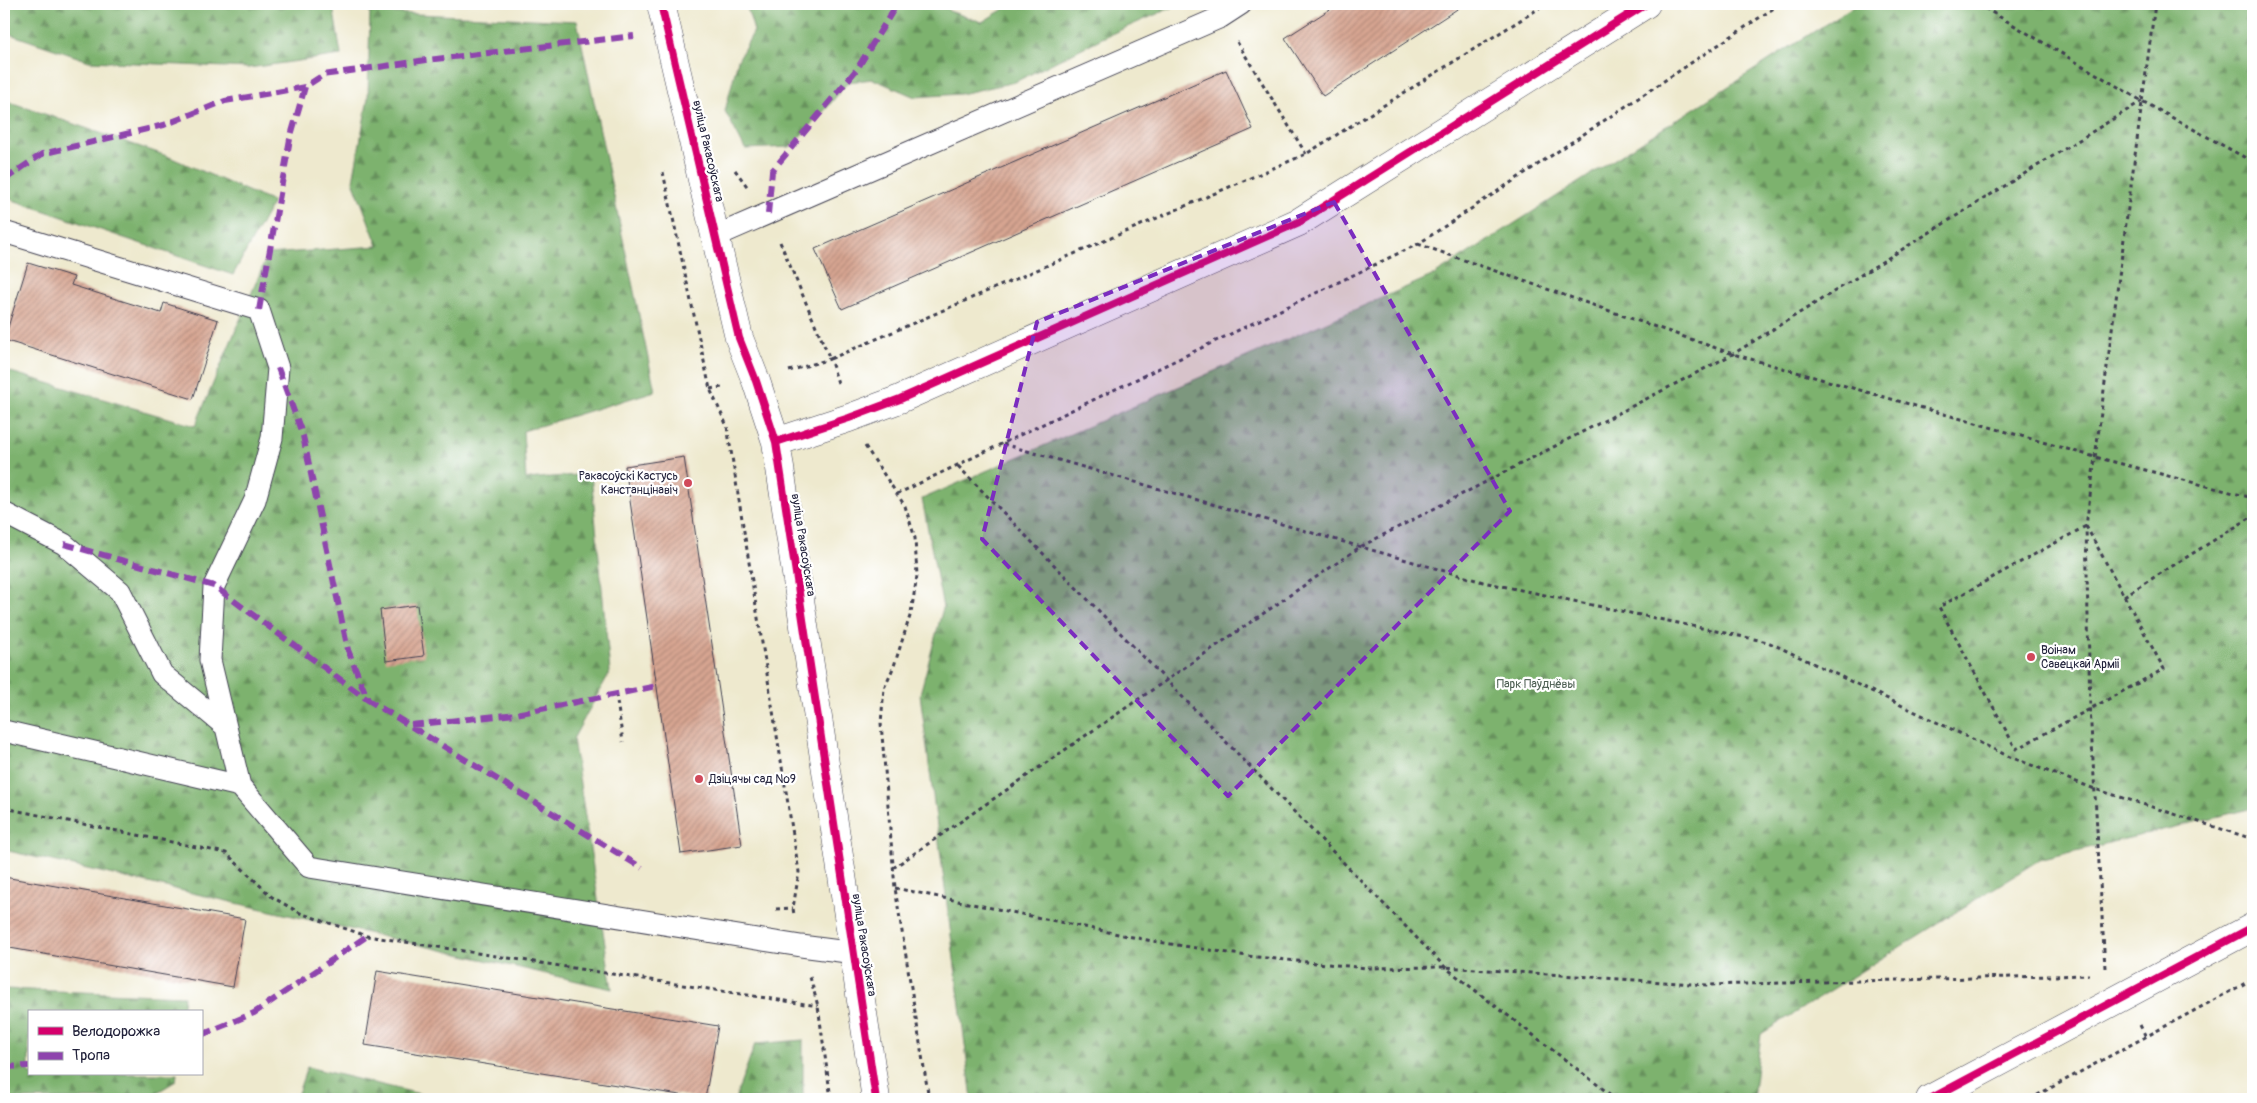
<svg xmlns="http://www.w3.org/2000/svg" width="2257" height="1103" font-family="Pangolin,sans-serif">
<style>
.forest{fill:url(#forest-firs);stroke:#506a54}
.building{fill:url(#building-hatch)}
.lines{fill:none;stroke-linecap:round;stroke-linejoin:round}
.service-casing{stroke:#414051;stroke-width:23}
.minor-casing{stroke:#414051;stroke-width:29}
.path{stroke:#414051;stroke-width:3;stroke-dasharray:4 4;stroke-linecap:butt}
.service{stroke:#fff;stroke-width:21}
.minor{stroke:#fff;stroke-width:28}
.quiet{stroke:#8e44ad;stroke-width:6;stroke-dasharray:12 6;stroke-linecap:butt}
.cycleway-casing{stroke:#fff;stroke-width:11}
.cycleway{stroke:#d6006c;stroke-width:8}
.marked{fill:#7b2cbf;fill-opacity:0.2;stroke:#7b2cbf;stroke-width:4;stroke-dasharray:10 6;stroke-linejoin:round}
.poi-dot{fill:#d1495b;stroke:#fff;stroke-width:2}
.labels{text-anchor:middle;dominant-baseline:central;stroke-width:4.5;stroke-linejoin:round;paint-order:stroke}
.street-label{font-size:12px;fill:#22223b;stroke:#fff}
.poi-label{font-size:12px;fill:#22223b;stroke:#fff;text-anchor:start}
.park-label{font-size:12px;fill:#4d5f53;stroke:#fff}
</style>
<defs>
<pattern id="forest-firs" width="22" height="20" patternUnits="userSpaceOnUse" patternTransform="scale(1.25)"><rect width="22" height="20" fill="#7db26e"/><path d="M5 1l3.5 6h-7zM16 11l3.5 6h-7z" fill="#66905c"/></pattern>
<pattern id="building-hatch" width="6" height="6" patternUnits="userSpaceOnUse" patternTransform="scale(1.25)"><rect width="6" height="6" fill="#d7a591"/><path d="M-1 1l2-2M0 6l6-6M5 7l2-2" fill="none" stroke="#ae8678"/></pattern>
</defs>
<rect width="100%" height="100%" fill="#fff"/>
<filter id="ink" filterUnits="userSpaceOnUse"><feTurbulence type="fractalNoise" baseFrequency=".02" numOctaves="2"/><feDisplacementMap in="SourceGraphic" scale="10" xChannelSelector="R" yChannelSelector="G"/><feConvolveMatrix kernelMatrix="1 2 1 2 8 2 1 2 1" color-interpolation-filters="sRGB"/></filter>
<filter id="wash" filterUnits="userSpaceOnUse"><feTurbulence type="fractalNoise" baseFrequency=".0096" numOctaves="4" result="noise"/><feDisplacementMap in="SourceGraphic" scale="20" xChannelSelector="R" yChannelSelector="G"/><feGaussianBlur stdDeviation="1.12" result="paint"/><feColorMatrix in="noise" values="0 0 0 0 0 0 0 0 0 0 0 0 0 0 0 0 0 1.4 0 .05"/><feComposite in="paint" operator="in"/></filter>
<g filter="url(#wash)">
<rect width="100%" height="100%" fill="#eee9ce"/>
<path class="forest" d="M4,4H315L333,6L341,55L249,68L89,61L4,32Z
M746,4H944L949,11L982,22L1012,4H1180L1102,38L1015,82L960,94L915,97L873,79L848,82L826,109L790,147L745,149L725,111L738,60L754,31Z
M1857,4H2253V808L2039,860L1761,1034L1753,1099H972L920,694L943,608L922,499L1434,275Z
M370,12L577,21L655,391L523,431L526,479L591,474L610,672L573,739L612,989L4,850V370L195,426L268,254L378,246L353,181L368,98Z
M4,100L167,156L273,202L233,275L4,197Z
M4,989L184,996L182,1012H29V1074H177L176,1081L146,1099H4Z
M803,1040V1099H735L755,1044Z
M307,1067L441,1099H296Z"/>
<g id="blocks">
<path class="building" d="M1338,4H1465L1323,96L1285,38Z
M1226,70L1253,129L842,309L815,249Z
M28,263L74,277L71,285L161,313L164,303L218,320L193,399L4,340Z
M684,457L742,845L681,854L625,466Z
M417,605L424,656L386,661L380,610Z
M4,877L245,919L233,987L4,947Z
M377,971L718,1026L705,1099L365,1045Z"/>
</g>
</g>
<g filter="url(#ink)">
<use href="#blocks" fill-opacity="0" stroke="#414051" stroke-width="1"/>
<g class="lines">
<defs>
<path id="service" d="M4,232L259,310L278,368L272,438L255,500L214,586L210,660L240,786L309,867L801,946L855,953
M716,236L1221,17L1241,4
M4,513L64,544L120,591L162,674L225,726
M4,731L240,786"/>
<path id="minor" d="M661,4L739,338L756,381L776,442L876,1099
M776,442L849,418L900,399L1299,222L1646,4
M1930,1099L2253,927"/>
</defs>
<use href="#service" class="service-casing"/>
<use href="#minor" class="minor-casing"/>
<path class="path" d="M1978,4L2142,101L2253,162
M1237,42L1306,154
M735,170L749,189
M663,172L710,389L727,426L799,872L793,908L794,915
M780,242L830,359L1306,154L1546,4
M1418,244L1733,354L2095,457L2253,498
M789,371L830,359L839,386
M710,389L722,387
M1003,444L1483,582L1768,642L2010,757L2095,789L2253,839
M865,446L905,506L915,538L917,576L911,613L894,666L884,688L881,723L895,888L929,1099
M958,466L1445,967L1616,1099
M897,494L1418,244L1780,4
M2086,526L2164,669L2016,749L1939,607Z
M2124,596L2253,516
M616,694L623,742
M4,808L226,853L272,897L300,913L367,936L818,1006
M893,868L1360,547L1733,354L2142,101
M895,888L1152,941L1247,956L1367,968L1445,967L1707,985L2089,975
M776,909L793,908
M2105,968L2090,708L2086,526L2155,4
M810,977L818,1006L831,1099
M2140,1025L2146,1037
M2030,1099L2253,979"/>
<use href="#service" class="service"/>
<use href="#minor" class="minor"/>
<path class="quiet" d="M4,180L42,154L164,125L225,101L305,87
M768,214L772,171L857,69L897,4
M259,310L290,139L305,87L323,75L427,60L634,36
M278,368L303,436L348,650L368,700L642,868
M64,544L214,586L368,700
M411,725L516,714L657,686
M201,1035L254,1013L367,936
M4,1067L29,1066"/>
<defs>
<path id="cycleway" d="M661,4L739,338L756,381L776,442L876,1099
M776,442L849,418L900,399L1299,222L1646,4
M1930,1099L2253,927"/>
</defs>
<use href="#cycleway" class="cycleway-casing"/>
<use href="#cycleway" class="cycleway"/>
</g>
</g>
<path class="marked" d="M1334,202L1510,511L1228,796L982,539L1037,322Z"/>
<g class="poi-dot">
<circle cx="688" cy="483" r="5"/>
<circle cx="2031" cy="657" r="5"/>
<circle cx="699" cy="779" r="5"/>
</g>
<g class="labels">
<g class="street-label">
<text transform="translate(708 151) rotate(77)">вуліца Ракасоўскага</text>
<text transform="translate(803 545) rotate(81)">вуліца Ракасоўскага</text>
<text transform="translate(864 945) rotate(81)">вуліца Ракасоўскага</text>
</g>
<g class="poi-label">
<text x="678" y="476" text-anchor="end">Ракасоўскі Кастусь<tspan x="678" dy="14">Канстанцінавіч</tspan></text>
<text x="2041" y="650">Воінам<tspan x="2041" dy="14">Савецкай Арміі</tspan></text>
<text x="709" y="779">Дзіцячы сад №9</text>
</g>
<g class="park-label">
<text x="1536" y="684">Парк Паўднёвы</text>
</g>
</g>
<rect width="2257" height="1103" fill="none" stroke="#fff" stroke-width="20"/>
<rect x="28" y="1010" width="175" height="65" fill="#ffffff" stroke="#a7a7b1"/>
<rect x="38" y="1027" width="25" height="8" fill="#d6006c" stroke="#a7a7b1"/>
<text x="72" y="1036" font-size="15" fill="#22223b">Велодорожка</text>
<rect x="38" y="1052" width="25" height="8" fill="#8e44ad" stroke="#a7a7b1"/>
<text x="72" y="1060" font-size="15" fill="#22223b">Тропа</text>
</svg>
